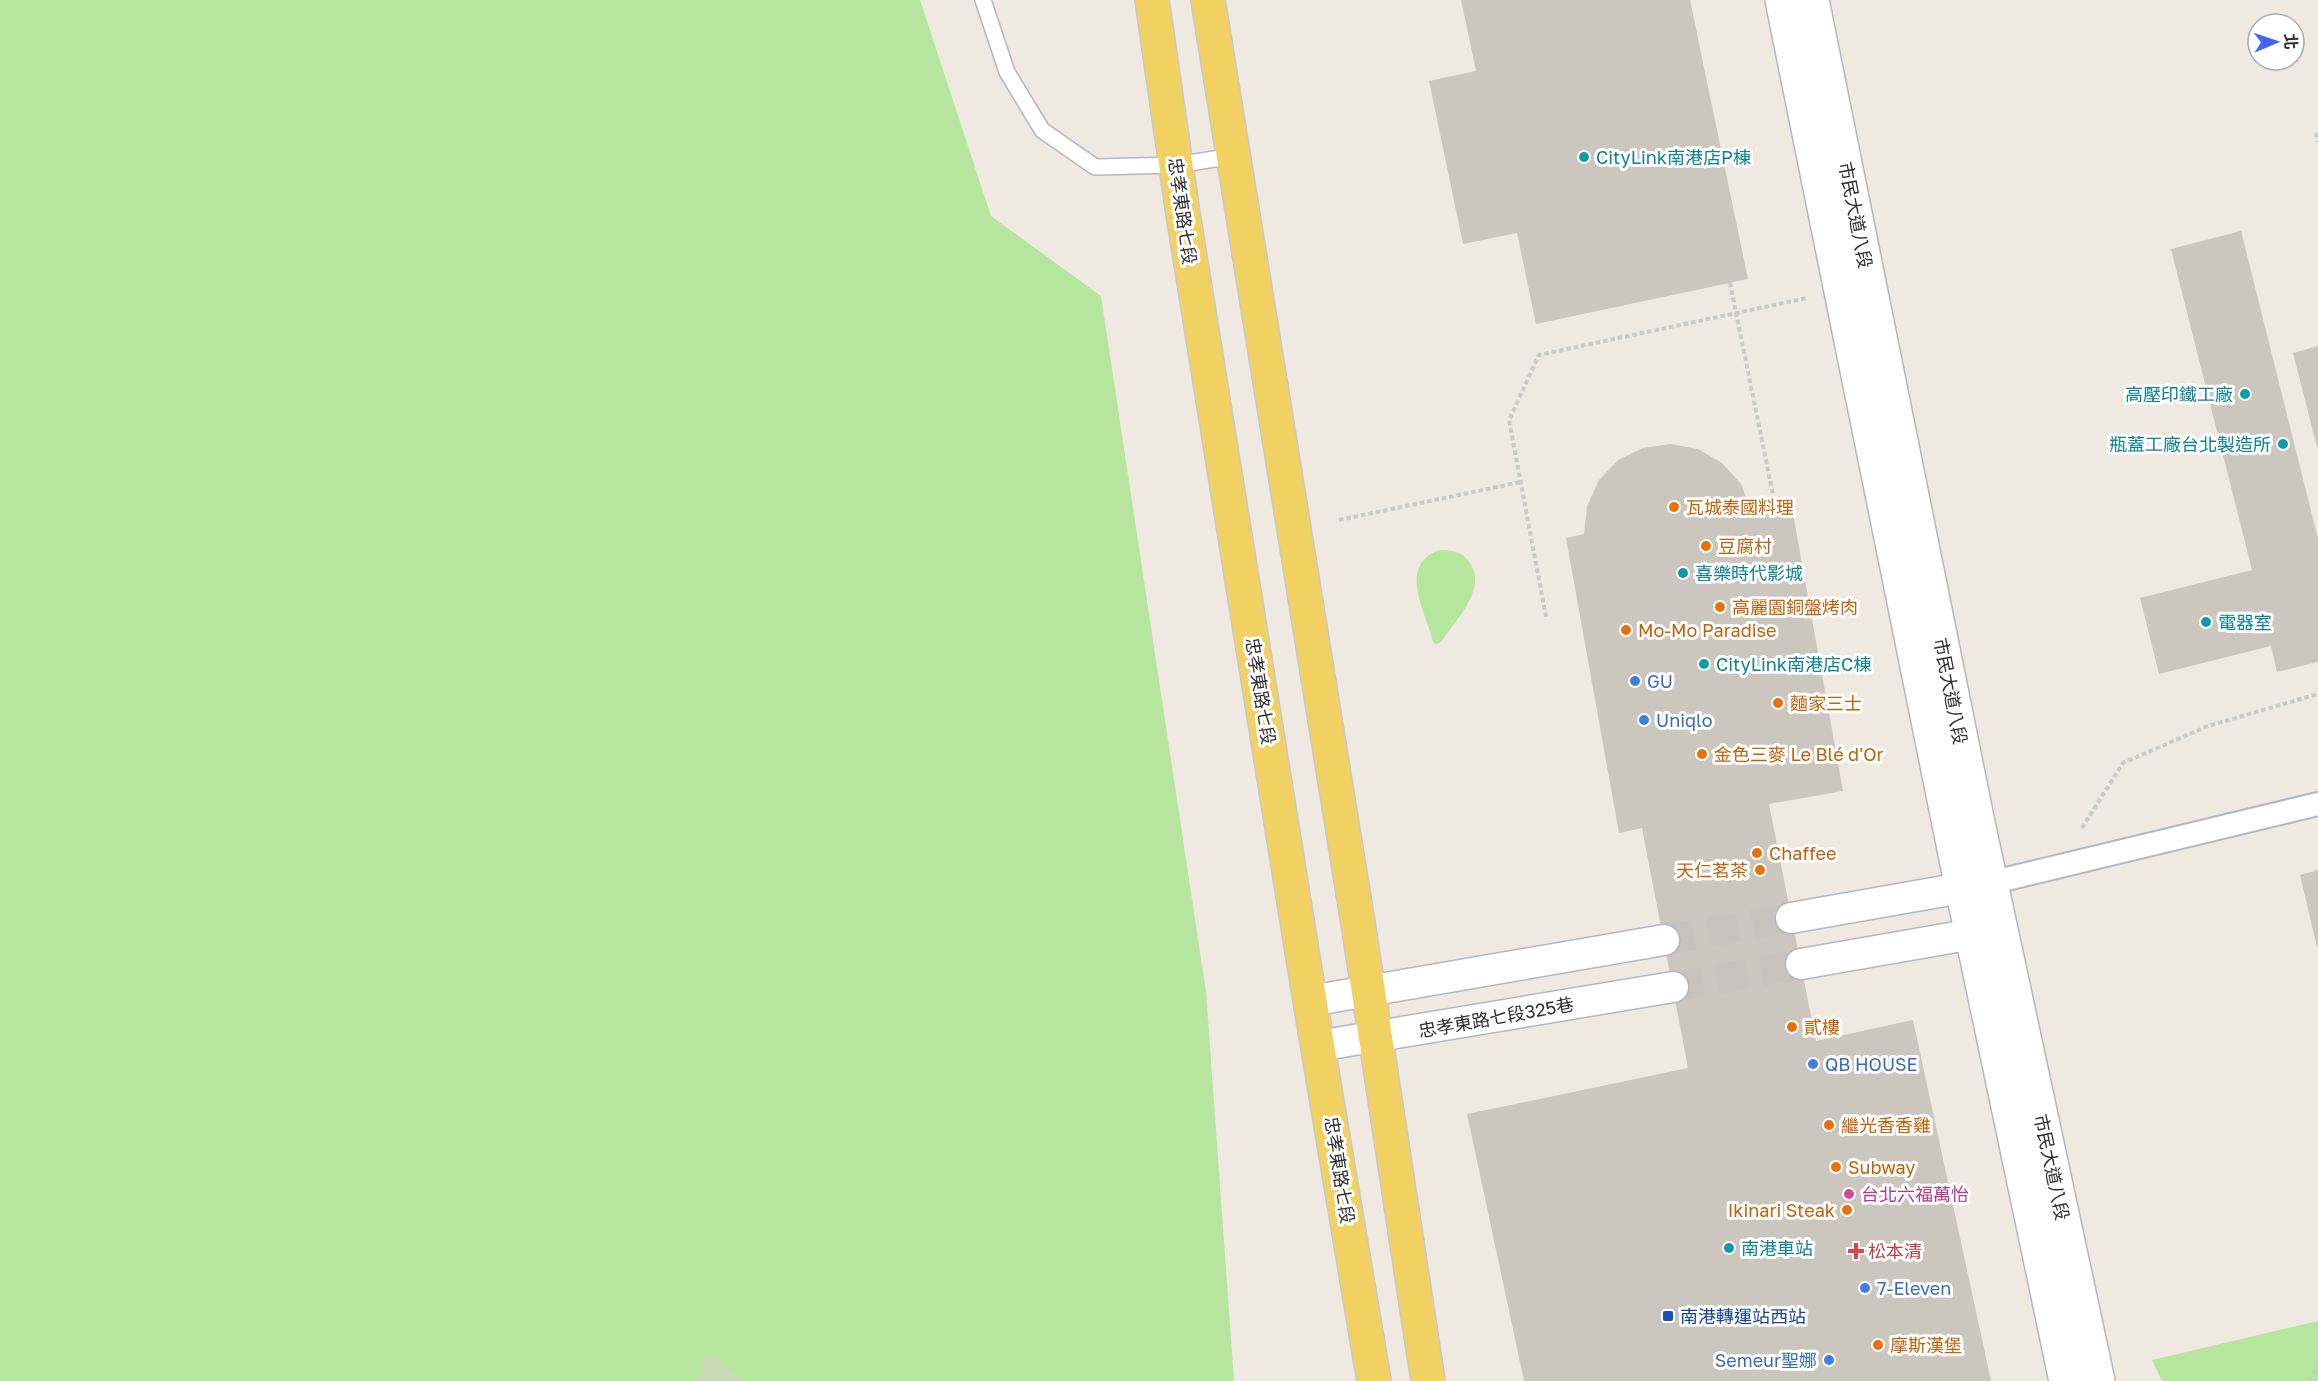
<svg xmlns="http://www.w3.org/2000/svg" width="2318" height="1381" font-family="'Golos Text','Noto Sans TC',sans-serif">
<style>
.green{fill:#b6e59e}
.cemetery{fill:#c8d9b8}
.building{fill:#cbc7bf}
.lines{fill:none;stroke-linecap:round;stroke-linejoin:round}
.minor-tunnel{stroke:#c8c4bd;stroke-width:30;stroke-dasharray:30 15;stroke-linecap:butt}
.service-casing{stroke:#b4b7c1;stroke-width:18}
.pedestrian-casing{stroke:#b4b7c1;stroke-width:26}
.minor-casing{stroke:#b4b7c1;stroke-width:33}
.tertiary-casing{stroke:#b4b7c1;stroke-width:36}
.primary-casing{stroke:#c9c9c9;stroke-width:36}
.path{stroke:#c9c9c9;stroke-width:4;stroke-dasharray:4.5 3;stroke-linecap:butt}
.service{stroke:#fff;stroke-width:15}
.pedestrian{stroke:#fff;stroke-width:22}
.minor{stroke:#fff;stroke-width:30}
.tertiary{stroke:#fff;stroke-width:33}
.primary{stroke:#f2d163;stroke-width:33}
.path-bridge{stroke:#c9c9c9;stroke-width:4;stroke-dasharray:4.5 3;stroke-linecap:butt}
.culture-dot{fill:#0f9aa8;stroke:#fff;stroke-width:2}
.food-dot{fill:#e8710a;stroke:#fff;stroke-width:2}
.shop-dot{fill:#3f7fe0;stroke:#fff;stroke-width:2}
.hotel-dot{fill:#d1479c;stroke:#fff;stroke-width:2}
.health-dot{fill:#e0444e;stroke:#fff;stroke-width:2}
.transit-dot{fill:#1a4fb4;stroke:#fff;stroke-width:2}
.labels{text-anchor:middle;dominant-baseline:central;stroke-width:6;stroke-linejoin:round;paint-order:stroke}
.culture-label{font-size:18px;fill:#0d838f;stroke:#fff;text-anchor:start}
.street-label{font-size:18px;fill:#2e2e2e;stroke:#fff}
.food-label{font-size:18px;fill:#c56008;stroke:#fff;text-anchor:start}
.shop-label{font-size:18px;fill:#366cbe;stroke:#fff;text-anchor:start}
.hotel-label{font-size:18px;fill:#b23c85;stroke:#fff;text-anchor:start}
.health-label{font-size:18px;fill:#be3a42;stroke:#fff;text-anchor:start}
.transit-label{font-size:18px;fill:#164399;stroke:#fff;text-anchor:start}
</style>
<rect width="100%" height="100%" fill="#efe9e1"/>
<path class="green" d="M0,0H920L991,216L1101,296L1206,992L1234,1381H0Z
M1439,550C1451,550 1462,551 1469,562C1489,587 1455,621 1441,642L1436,644L1433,642C1426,612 1397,566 1439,550Z
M2318,1321V1381H2162L2152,1360Z"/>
<path class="cemetery" d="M709,1353L743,1381H696Z"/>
<path class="building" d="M1461,0H1690L1748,279L1536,324L1517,233L1463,244L1429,81L1476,71Z
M2241,231L2318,539V662L2277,672L2271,646L2159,674L2140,598L2252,570L2171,249Z
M2318,346V447H2317L2293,353Z
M1670,444L1698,449L1722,463L1741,484L1749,505L1790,497L1843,791L1769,804L1816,1041L1913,1020L1991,1381H1524L1467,1114L1688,1068L1642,828L1619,833L1566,538L1584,534L1587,506L1599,480L1618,460L1643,448Z
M2318,870V947H2317L2300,875Z"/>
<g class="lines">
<path class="minor-tunnel" d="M1664,940L1791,918
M1673,987L1801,964"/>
<defs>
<path id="service" d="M983,0L1007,72L1042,130L1095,167L1177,165L1233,156"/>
<path id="pedestrian" d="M1990,883L2318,804"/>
<path id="minor" d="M1791,918L1984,884
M1801,964L1996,930
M1310,1001L1664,940
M1318,1046L1673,987"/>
<path id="tertiary" d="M1782,0L1962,888L2066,1381
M1812,0L1977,818L2098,1381"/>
<path id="primary" d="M1152,0L1183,214L1310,1001L1374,1381
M1208,0L1358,923L1428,1381"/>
</defs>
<use href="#service" class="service-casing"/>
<use href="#pedestrian" class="pedestrian-casing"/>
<use href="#minor" class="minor-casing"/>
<use href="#tertiary" class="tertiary-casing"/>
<use href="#primary" class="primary-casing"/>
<path class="path" d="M2316,133L2318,142
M1339,520L1521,482
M1546,617L1509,420L1539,355L1807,298
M2082,828L2123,763L2208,726L2318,694
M2309,1381L2318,1367"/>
<use href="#service" class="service"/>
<use href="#pedestrian" class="pedestrian"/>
<use href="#minor" class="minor"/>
<use href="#tertiary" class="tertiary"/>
<use href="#primary" class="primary"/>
<path class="path-bridge" d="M1730,283L1774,500"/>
</g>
<g class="culture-dot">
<circle cx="1584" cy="157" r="6"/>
<circle cx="2245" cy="394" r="6"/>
<circle cx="2283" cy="444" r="6"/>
<circle cx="1683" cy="573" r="6"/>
<circle cx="2206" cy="622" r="6"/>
<circle cx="1704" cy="664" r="6"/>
<circle cx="1729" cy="1248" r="6"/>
</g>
<g class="food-dot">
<circle cx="1674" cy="507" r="6"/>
<circle cx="1706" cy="546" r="6"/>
<circle cx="1720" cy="607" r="6"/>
<circle cx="1626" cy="630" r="6"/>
<circle cx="1778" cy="703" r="6"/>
<circle cx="1702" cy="754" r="6"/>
<circle cx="1757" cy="853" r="6"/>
<circle cx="1760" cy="870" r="6"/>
<circle cx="1792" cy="1027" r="6"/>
<circle cx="1829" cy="1125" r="6"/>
<circle cx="1836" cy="1167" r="6"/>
<circle cx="1847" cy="1210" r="6"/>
<circle cx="1878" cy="1345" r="6"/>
</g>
<g class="shop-dot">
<circle cx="1635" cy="681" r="6"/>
<circle cx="1644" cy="720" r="6"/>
<circle cx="1813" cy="1064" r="6"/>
<circle cx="1865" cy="1288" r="6"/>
<circle cx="1829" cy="1360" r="6"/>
</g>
<circle class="hotel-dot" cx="1849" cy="1194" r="6"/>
<path class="health-dot" d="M1853 1242h6v6h6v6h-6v6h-6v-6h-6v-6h6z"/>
<rect class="transit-dot" x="1662" y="1310" width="12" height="12" rx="3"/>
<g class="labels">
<g class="culture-label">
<text x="1596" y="157">CityLink南港店P棟</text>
<text x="2233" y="394" text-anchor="end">高壓印鐵工廠</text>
<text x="2271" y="444" text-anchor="end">瓶蓋工廠台北製造所</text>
<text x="1695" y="573">喜樂時代影城</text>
<text x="2218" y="622">電器室</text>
<text x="1716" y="664">CityLink南港店C棟</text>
<text x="1741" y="1248">南港車站</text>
</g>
<g class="street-label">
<text transform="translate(1183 211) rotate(82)">忠孝東路七段</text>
<text transform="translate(1856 215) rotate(79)">市民大道八段</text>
<text transform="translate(1261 691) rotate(81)">忠孝東路七段</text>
<text transform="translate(1951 691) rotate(79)">市民大道八段</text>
<text transform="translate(1496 1017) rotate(-10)">忠孝東路七段325巷</text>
<text transform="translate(2052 1167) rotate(78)">市民大道八段</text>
<text transform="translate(1340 1170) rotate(81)">忠孝東路七段</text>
</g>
<g class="food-label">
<text x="1686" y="507">瓦城泰國料理</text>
<text x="1718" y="546">豆腐村</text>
<text x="1732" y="607">高麗園銅盤烤肉</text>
<text x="1638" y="630">Mo-Mo Paradise</text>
<text x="1790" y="703">麵家三士</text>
<text x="1714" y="754">金色三麥 Le Blé d'Or</text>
<text x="1769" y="853">Chaffee</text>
<text x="1748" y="870" text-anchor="end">天仁茗茶</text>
<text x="1804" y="1027">貳樓</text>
<text x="1841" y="1125">繼光香香雞</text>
<text x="1848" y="1167">Subway</text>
<text x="1835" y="1210" text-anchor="end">Ikinari Steak</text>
<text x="1890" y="1345">摩斯漢堡</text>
</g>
<g class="shop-label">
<text x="1647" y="681">GU</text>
<text x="1656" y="720">Uniqlo</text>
<text x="1825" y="1064">QB HOUSE</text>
<text x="1877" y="1288">7-Eleven</text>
<text x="1817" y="1360" text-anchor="end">Semeur聖娜</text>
</g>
<g class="hotel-label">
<text x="1861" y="1194">台北六福萬怡</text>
</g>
<g class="health-label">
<text x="1868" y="1251">松本清</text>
</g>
<g class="transit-label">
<text x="1680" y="1316">南港轉運站西站</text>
</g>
</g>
<g transform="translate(2276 42) rotate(88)"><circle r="28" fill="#ffffff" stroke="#ababab" stroke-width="1.5"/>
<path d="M0-4.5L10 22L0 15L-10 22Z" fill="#4264fb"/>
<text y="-9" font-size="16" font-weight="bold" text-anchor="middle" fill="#2e2e2e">北</text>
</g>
</svg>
